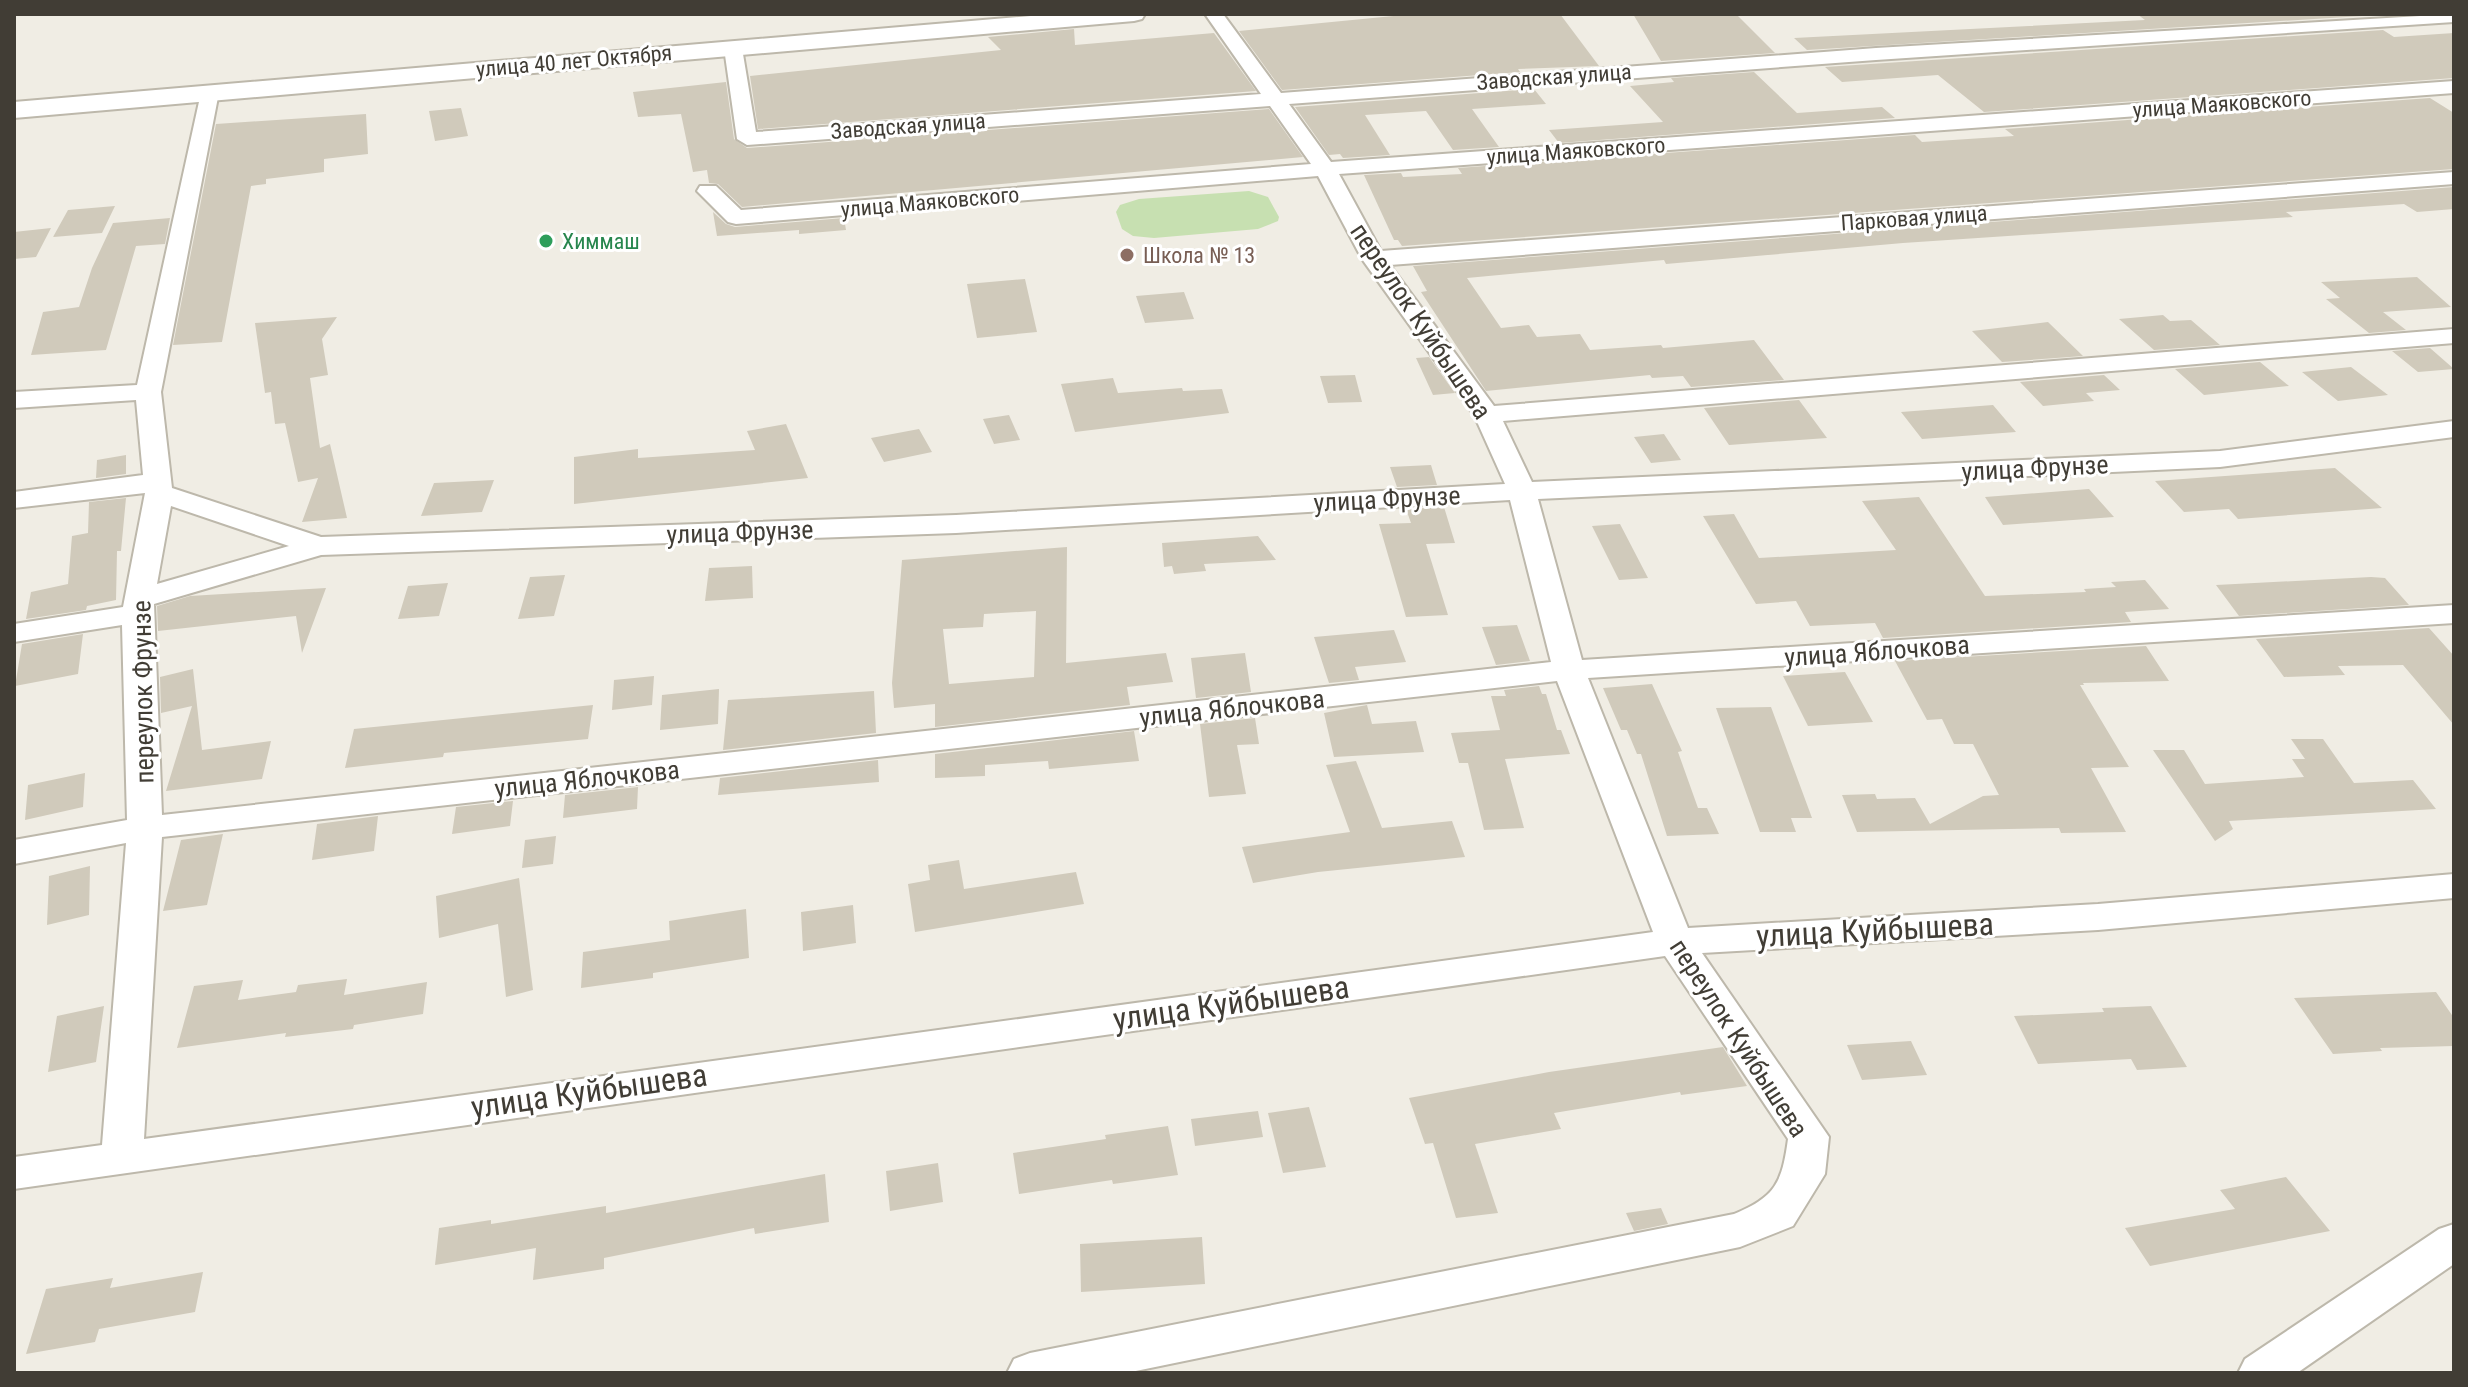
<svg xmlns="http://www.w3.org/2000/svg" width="2468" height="1387" font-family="'Roboto Condensed',sans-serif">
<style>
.green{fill:#c7e0b1}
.building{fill:#d0cabb;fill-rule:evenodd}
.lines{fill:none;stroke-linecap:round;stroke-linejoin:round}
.minor-casing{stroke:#bdb8ab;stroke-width:4}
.tertiary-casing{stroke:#bdb8ab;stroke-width:4}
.minor{fill:#fff;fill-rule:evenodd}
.tertiary{fill:#fff;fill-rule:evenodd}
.leisure-dot{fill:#2e9e5b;stroke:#fff;stroke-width:3}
.education-dot{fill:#8d6e63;stroke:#fff;stroke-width:3}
.labels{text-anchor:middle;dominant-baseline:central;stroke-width:6;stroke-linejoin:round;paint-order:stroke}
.far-street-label{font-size:22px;fill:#413d35;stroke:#fff}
.far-leisure-label{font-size:22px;fill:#27864d;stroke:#fff;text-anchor:start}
.far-education-label{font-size:22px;fill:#785e54;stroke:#fff;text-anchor:start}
.street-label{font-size:26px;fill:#413d35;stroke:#fff}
.near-street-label{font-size:32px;fill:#413d35;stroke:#fff}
</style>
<rect width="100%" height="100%" fill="#f0ede4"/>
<path class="green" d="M1249,191L1268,197L1279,217L1278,221L1258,229L1154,238L1133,236L1122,229L1116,212L1120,205L1139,199Z"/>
<path class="building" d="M1414,14H1560L1599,66L1518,69L1520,72L1282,90L1239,31Z
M1633,14H1736L1775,53L1661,61Z
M2137,14L2362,16L1807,50L1794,38L2145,20Z
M1074,29L1075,45L1214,33L1256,91L758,129L750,76L1001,50L988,37Z
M2383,30L2394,37L2454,33V78L1984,112L1938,75L1842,82L1825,67Z
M1754,72L1797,113L1882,107L1895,118L1559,143L1549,130L1663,122L1630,86L1674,82L1671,78Z
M726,82L734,139L747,148L1269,109L1303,157L742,207L718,184L709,183L707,170L693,172L681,114L638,117L633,92Z
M1534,89L1546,104L1472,109L1499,147L1453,150L1426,111L1365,115L1390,155L1343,158L1340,154L1329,155L1295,107Z
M2430,98L2454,113V169L1402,246L1398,240H1394L1364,175L1401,173L1403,177L1462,174L1458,168L1915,135L1922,142L2014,136L2005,129Z
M461,108L468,136L435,141L429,111Z
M366,114L368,154L324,159V172L266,179V184L251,186L222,342L173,345L216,124Z
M2454,187V209L2417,212L2404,204L2286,212L2293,217L1903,243L1666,264L1664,260L1467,278L1501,328L1529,325L1537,337L1580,334L1590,350L1661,345L1663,348L1754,340L1784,380L1691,387L1683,376L1652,378L1650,375L1486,391L1421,292L1427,291L1413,266Z
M115,206L102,233L53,237L68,210Z
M713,212L726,224L735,227L844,218L846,230L799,234V230L717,236Z
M170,218L165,244L136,246L106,350L31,355L43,312L79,307L92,268L113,223Z
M51,228L36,257L14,259V232Z
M2417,277L2451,307L2383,312L2406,330L2369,333L2326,299L2340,298L2321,282Z
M1025,279L1037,332L977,338L967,284Z
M1184,292L1194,319L1145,323L1136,296Z
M2163,315L2170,321L2191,320L2220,345L2154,350L2119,319Z
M337,317L322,339L328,375L310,378L320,448L330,444L347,518L302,522L318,478L298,482L285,423L275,424L271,392L265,393L255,323Z
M2048,322L2083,356L2002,362L1972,331Z
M2430,348L2454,369L2418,372L2392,351Z
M1429,357L1455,393L1433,395L1416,358Z
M2260,362L2289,386L2204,395L2175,369Z
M2351,367L2388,395L2338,401L2302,372Z
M1355,375L1362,402L1328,403L1320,376Z
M2104,375L2120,390L2086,393L2094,401L2043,406L2020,382Z
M1113,378L1118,393L1182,388L1183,391L1222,389L1229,413L1075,432L1061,384Z
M1799,400L1827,438L1729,445L1704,408Z
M1993,405L2016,432L1922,439L1901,412Z
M1009,415L1020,440L994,444L983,419Z
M786,424L808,478L574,504V457L638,449V458L755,450L747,431Z
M919,429L932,452L884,462L871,438Z
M1664,434L1681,460L1651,463L1634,437Z
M126,455V474L96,478L97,460Z
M1431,465L1437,485L1397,487L1390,467Z
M2335,468L2382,508L2238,519L2229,509L2184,512L2155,481Z
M494,480L482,512L421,516L434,483Z
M2089,489L2114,517L2003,525L1985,497Z
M1919,497L1985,596L2086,592L2084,589L2116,587L2111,582L2145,580L2169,609L2125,612L2131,622L1883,638L1875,623L1810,626L1796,601L1756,604L1703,516L1734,514L1759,558L1896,550L1862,501Z
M126,498L121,551H117L116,600L87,606L86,610L26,619L31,592L68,584L72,536L88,533L89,502Z
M1444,507L1455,543L1426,544L1448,615L1406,617L1379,524L1411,523L1406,509Z
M1620,524L1648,578L1619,580L1592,526Z
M1258,536L1276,560L1204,564L1206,571L1174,574L1172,566L1164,567L1162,543Z
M1067,547L1066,663L1166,653L1173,682L1127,687L1130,705L935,727V704L894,708L892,683L902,560ZM1036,611L1034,677L949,684L943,629L983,627L984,614Z
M752,566L753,598L705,601L709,568Z
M565,575L554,616L518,619L530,577Z
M2371,577L2385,578L2409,605L2239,616L2216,585Z
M448,583L439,616L398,619L408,586Z
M326,588L302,653L296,616L158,631L157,606L190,596Z
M1517,625L1530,661L1496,665L1482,627Z
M2429,628L2454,656V725L2403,665L2338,666L2345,675L2284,677L2256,639Z
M1394,630L1406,662L1355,667L1359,680L1329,683L1314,637Z
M83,634L78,674L15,686L22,644Z
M2146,646L2169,681L2083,683L2084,685H2080L2129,767L2091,768L2126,832L2061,833L2059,828L1857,832L1842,795L1875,794L1877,799L1915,798L1930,824L1983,796L1999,795L1973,744H1954L1942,719L1927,720L1895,661Z
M1245,653L1251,692L1196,698L1191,658Z
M193,669L202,750L271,741L262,779L166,791L192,706L161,713L160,677Z
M1845,672L1873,722L1808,726L1783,676Z
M654,676L652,705L612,710L614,680Z
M1652,684L1682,751L1678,752L1698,808H1707L1719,834L1667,836L1641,754H1637L1627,730H1621L1603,688Z
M1539,686L1542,694H1546L1557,730H1561L1570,754L1505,759L1524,828L1484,830L1468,763H1459L1451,733L1500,730L1491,696H1506L1504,690Z
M719,689L718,724L660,730L662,695Z
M874,691L876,733L723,750L728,700Z
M593,705L588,739L444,753L443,757L345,768L354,729Z
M1367,705L1372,724L1416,721L1424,752L1334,757L1324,713Z
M1771,707L1812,818H1791L1796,832H1760L1716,708Z
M1255,718L1259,744L1237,745L1246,794L1209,797L1200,724Z
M1134,731L1139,761L1049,769L1048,761L985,765V776L935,778V754Z
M2291,739H2323L2354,783L2413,780L2436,809L2229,821L2233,829L2215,841L2153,750H2184L2205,784L2304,777L2292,759H2305Z
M878,760L879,782L718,795L720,778Z
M1356,761L1382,828L1452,821L1465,857L1318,872L1253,883L1242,847L1350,832L1326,765Z
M85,773L83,807L25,820L28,785Z
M638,787L637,809L563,818L565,795Z
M513,801L510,826L452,834L456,807Z
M378,816L374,851L312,860L317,824Z
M223,834L207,905L163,911L181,840Z
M556,836L553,864L522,868L525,840Z
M959,860L964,889L1076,872L1084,904L915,932L908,884L930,880L928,865Z
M90,866L89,915L47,925L49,876Z
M519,878L533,990L506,997L498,924L439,938L436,896Z
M853,905L856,943L803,951L801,912Z
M746,909L749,958L653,973V978L581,988L583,952L670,940L669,921Z
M347,979L344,995L427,982L423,1014L354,1025L353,1029L285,1037L286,1033L177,1048L194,986L243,980L238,1000L296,992L298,985Z
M2436,992L2454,1018V1046L2380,1048L2382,1051L2333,1054L2294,998Z
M104,1006L96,1062L48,1072L57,1016Z
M2151,1006L2187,1067L2137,1070L2131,1059L2038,1064L2014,1016L2104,1012L2102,1008Z
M1911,1041L1927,1075L1862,1080L1847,1045Z
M1723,1047L1747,1086L1681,1095L1680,1092L1554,1113L1561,1129L1475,1144L1498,1213L1456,1218L1433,1143L1425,1144L1409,1098L1549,1072Z
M1309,1107L1326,1167L1283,1173L1268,1113Z
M1258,1111L1263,1137L1195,1146L1191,1119Z
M1168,1126L1178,1175L1113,1184L1112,1180L1019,1194L1013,1153L1106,1139L1105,1135Z
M938,1163L943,1202L890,1211L886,1171Z
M825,1174L829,1222L755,1234L754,1228L604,1258V1269L533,1280L536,1248L435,1265L439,1228L491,1220V1224L606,1206V1213Z
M2286,1177L2330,1231L2150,1266L2125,1228L2235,1209L2220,1190Z
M1661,1208L1668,1224L1634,1231L1626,1213Z
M1202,1237L1205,1284L1081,1292L1080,1244Z
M203,1272L195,1312L99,1329L95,1342L26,1354L46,1289L113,1278L110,1288Z"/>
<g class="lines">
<defs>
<path id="minor" d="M1205,14H1223L1281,93L1876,48L2454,14V22L1876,60L1289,104L1331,162L2454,81V93L1339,174L1381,251L2454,172V184L1390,265L1494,406L2454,329V343L1503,421L1532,482L2220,451L2454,421V437L2220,467L1538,499L1582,660L2454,605V623L1588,678L1688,928L2098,904L2454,874V898L2098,930L1702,953L1829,1137L1825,1174L1793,1226L1740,1247L1126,1373H1007L1014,1359L1030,1353L1734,1214C1776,1197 1782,1182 1788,1139L1665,956L14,1189V1157L102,1145L126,843L14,864V840L127,820L122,625L14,642V624L123,607L145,493L14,508V492L143,475L136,400L14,408V392L137,385L202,88L209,86L219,92L161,392L172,488L321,537L956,515L1505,484L1474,415L1362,259L1318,176L736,224L728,222L697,191L700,186H716L741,210L1311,164L1270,106L747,145L737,139L724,48L733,42L742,48L756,132L1261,94ZM1510,500L1551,662L162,815L154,604L321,555L956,533ZM171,506L289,546L157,584ZM1557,681L1653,932L144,1139L162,837Z
M2454,1224V1264L2297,1373H2238L2245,1359L2439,1229Z"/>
<path id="tertiary" d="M1054,14H1145L1142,19L1134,21L14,118V102Z"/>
</defs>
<use href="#minor" class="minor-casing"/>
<use href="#tertiary" class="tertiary-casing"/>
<use href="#minor" class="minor"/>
<use href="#tertiary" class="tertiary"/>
</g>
<circle class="leisure-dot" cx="546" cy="241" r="8"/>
<circle class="education-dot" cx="1127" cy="255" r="8"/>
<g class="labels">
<g class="far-street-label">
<text transform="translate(574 61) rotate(-5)">улица 40 лет Октября</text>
<text transform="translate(1554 77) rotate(-4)">Заводская улица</text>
<text transform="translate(2222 104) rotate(-4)">улица Маяковского</text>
<text transform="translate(908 126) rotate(-4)">Заводская улица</text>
<text transform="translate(1576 151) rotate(-4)">улица Маяковского</text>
<text transform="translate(930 202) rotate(-5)">улица Маяковского</text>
<text transform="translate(1914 218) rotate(-4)">Парковая улица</text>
</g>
<g class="far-leisure-label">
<text x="562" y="241">Химмаш</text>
</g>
<g class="far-education-label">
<text x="1143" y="255">Школа № 13</text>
</g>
<g class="street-label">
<text transform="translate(1421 321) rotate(56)">переулок Куйбышева</text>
<text transform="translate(2035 468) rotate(-3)">улица Фрунзе</text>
<text transform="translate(1387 499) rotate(-3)">улица Фрунзе</text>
<text transform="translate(740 532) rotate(-2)">улица Фрунзе</text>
<text transform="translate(1877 651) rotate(-4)">улица Яблочкова</text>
<text transform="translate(143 692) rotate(-91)">переулок Фрунзе</text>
<text transform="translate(1232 708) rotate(-6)">улица Яблочкова</text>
<text transform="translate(587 779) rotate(-6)">улица Яблочкова</text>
<text transform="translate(1739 1038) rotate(57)">переулок Куйбышева</text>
</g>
<g class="near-street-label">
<text transform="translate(1875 930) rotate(-3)">улица Куйбышева</text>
<text transform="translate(1231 1003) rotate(-8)">улица Куйбышева</text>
<text transform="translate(589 1091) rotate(-8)">улица Куйбышева</text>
</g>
</g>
<rect width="2468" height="1387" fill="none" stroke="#413d35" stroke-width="32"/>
</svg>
